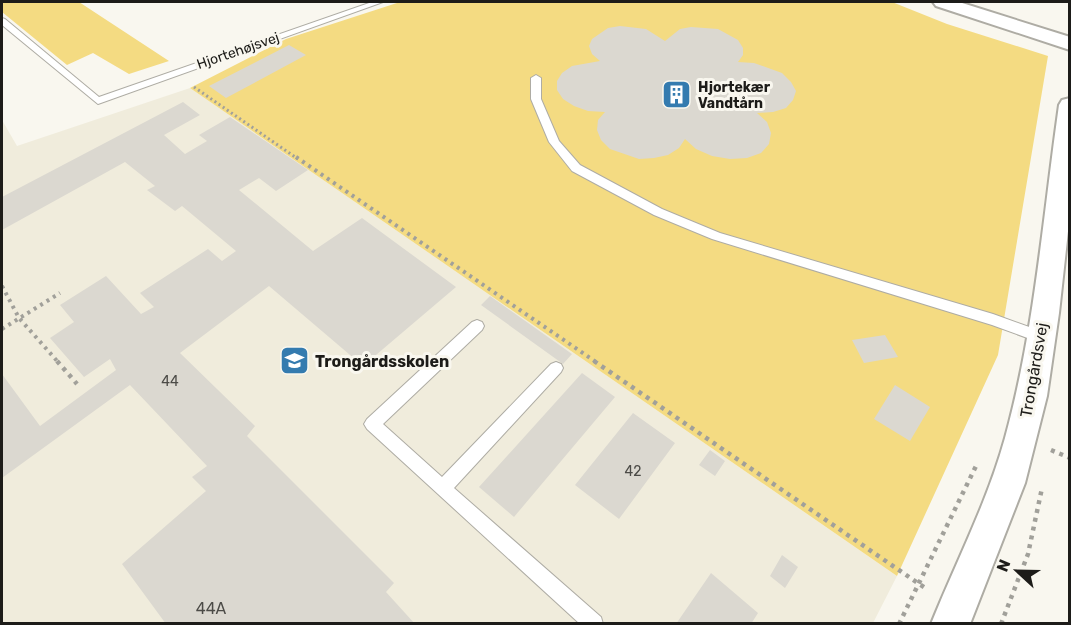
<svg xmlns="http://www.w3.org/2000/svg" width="1071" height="625" font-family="Rubik,sans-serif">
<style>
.built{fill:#f0ecdc}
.green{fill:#f4db82}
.building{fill:#dbd8d0}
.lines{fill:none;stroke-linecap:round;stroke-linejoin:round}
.service-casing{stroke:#aeaca4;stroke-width:2}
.minor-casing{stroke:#aeaca4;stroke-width:4}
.path-far2{stroke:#a1a09a;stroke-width:3;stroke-dasharray:2 3;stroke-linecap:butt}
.path-far1{stroke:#a1a09a;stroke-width:4;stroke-dasharray:3 4.5;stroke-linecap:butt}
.path{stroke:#a1a09a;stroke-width:4.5;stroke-dasharray:4 5;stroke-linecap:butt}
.service{fill:#fff;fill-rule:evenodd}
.minor{fill:#fff;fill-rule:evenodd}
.labels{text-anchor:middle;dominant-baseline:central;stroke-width:6;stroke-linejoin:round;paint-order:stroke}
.far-street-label{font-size:14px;fill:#1d1c19;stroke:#f9f7ef}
.far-poi-label{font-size:14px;font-weight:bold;fill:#1d1c19;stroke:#f9f7ef;text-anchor:start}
.number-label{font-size:14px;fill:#4c4b47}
.poi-label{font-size:16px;font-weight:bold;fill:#1d1c19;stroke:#f9f7ef;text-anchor:start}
.street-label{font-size:16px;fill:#1d1c19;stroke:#f9f7ef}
.near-number-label{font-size:16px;fill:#4c4b47}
</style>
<rect width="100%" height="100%" fill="#f9f7ef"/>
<path class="built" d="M190,88L897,576L873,623H2V120L17,146Z"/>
<path class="green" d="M2,2H79L169,61L129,74L93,53L67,65L2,12Z
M400,2H892L947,24L1048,56L998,355L897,576L190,88L286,39Z"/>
<path class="building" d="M620,26L646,29L665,41L680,29L691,27L718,29L738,40L743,48V55L738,62L754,63L782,73L791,82L796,91L793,100L786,108L773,112L757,113L767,122L771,133L769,144L761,153L747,158L730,159L712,156L696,149L685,139L679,148L668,155L654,158L639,159L610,149L601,140L597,130L598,120L605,112L588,111L574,106L563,99L557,90V81L562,73L572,66L600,61L592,54L589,46L592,39L608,28Z
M289,45L306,55L226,98L209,86Z
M183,102L200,115L164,135L185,154L207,141L199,135L230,117L308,170L276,191L259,178L239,190L313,251L362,218L456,287L363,366L269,286L180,353L255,426L247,436L394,583L386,592L415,624H166L122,564L206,491L192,477L207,466L130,385L2,478V374L40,426L116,370L110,359L84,377L50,338L74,322L60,305L106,276L141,314L154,307L140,293L208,249L222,261L236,251L182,206L175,211L147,190L155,186L125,162L2,230V197Z
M490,296L572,354L563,364L481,305Z
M885,335L898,357L864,363L852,340Z
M582,373L615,397L514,517L479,487Z
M895,385L930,407L910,441L874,419Z
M633,413L675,443L619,519L575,485Z
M710,450L725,461L715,476L699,465Z
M782,555L798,567L785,588L770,576Z
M711,573L758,613L751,624H676Z"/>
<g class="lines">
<defs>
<path id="service" d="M372,2H383L98,104L2,25V18L5,19L99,97Z
M536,75L541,78V99L559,141L580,165L662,209L720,233L993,314L1046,333L1048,337L1046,341L1041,343L992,325L712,239L654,215L572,171L549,142L531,99V78Z
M477,320L482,322L484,326L482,330L383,424L442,477L551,364L556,362L561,364L563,368L561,372L454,488L601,617L603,624H580L367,429L364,424L367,419L472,322Z"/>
<path id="minor" d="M933,2H959L1070,37V50L936,6Z
M1070,98V213L1059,313L1047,396L1025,483L970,624H931C956,562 987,503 1005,438C1035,329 1043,216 1059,105L1062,100Z"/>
</defs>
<use href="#service" class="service-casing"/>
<use href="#minor" class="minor-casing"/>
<path class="path-far2" d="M194,87L298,159"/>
<path class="path-far1" d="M296,157L596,362
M2,286L19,318L58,362
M2,329L60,293"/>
<path class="path" d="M57,361L77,384
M594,361L928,590
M1051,450L1070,458
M899,624L976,466
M1001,624L1028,554L1042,488"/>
<use href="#service" class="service"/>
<use href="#minor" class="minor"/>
</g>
<defs>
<symbol id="building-square" viewBox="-11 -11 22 22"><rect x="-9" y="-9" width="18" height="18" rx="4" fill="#347baf" stroke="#f9f7ef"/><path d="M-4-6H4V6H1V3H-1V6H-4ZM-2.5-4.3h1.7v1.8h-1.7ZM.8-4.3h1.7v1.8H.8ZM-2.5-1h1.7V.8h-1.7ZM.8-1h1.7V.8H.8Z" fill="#fff"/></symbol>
<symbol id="school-square" viewBox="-11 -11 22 22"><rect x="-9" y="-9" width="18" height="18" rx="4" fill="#347baf" stroke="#f9f7ef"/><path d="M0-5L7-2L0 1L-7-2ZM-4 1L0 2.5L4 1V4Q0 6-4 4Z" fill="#fff"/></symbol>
</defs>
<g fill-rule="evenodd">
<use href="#building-square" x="660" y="78" width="33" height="33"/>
<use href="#school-square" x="278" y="344" width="33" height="33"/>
</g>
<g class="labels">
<g class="far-street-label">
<text transform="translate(238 51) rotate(-19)">Hjortehøjsvej</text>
</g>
<g class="far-poi-label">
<text x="698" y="87">Hjortekær<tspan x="698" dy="16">Vandtårn</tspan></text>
</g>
<g class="number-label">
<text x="170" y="381">44</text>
<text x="633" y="471">42</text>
</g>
<g class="poi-label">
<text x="315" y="361">Trongårdsskolen</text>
</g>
<g class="street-label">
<text transform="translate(1034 370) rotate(-80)">Trongårdsvej</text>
</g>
<g class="near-number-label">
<text x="211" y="608">44A</text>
</g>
</g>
<rect width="1071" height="625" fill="none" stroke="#1d1c19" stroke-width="6"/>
<g transform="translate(1017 571) rotate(292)" stroke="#f9f7ef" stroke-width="4.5" paint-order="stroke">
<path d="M0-4.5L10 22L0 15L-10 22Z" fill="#1d1c19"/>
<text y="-9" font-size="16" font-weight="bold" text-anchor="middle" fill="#1d1c19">N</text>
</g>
</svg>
